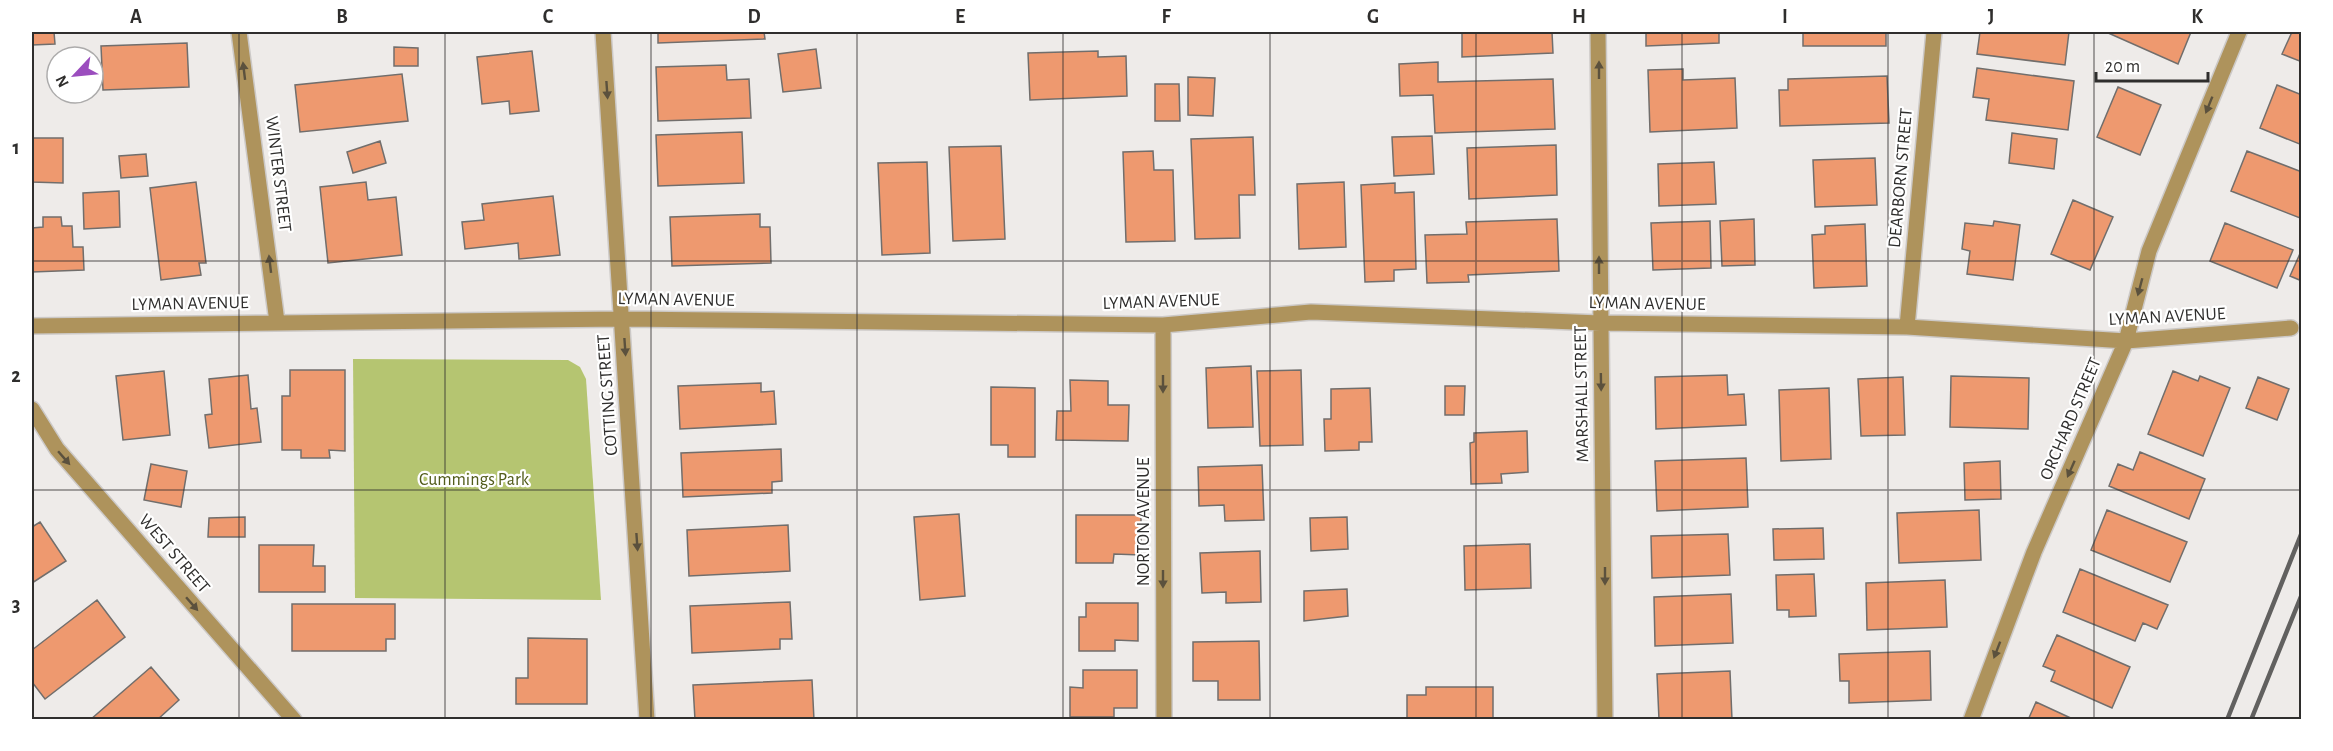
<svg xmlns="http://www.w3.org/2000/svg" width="2333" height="751" font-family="'Alegreya Sans',sans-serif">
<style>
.green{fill:#b5c571}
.building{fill:#ee996f;stroke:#716e6c;stroke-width:1.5}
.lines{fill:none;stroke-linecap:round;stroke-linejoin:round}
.minor-casing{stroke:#ccc9c7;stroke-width:18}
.minor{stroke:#ae935c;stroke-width:15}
.rail{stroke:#61605f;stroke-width:4.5}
.oneway{fill:#5b513d}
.grid{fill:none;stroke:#2f2e2d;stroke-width:1.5;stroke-opacity:0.55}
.labels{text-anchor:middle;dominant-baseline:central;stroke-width:4.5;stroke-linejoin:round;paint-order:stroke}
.street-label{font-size:18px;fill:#2f2e2d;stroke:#fff}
.park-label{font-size:18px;fill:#525c1b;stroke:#fff}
.neatline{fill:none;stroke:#2f2e2d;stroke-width:2}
.grid-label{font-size:20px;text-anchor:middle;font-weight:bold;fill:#2f2e2d}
</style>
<rect width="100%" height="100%" fill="#eeebe9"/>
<path class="green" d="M353,359L568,360L580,367L586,379L601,600L355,598Z"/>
<path class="building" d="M32,32H54L55,44L32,45Z
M658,32H764L765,39L658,43Z
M1462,32H1552L1553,53L1462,57Z
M1646,32H1719V43L1646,46Z
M1803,32H1886V46H1803Z
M1980,32H2069L2065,65L1977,54Z
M2106,32H2191L2178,64Z
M2292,32H2302V62L2282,54Z
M187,43L189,87L103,90L101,46Z
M394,47L418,48V66H394Z
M816,49L821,88L783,92L778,54Z
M532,51L539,111L510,114L509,101L482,104L477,57Z
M1098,51V57L1126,56L1127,96L1030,100L1028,53Z
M1438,62V82L1553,79L1555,129L1435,133L1433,95L1400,96L1399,64Z
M726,65L727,80L749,79L751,118L658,121L656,67Z
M1977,68L2074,81L2068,130L1986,120L1989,99L1973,97Z
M1683,69V80L1735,78L1737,128L1650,132L1648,70Z
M402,74L408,121L300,132L295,85Z
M1887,76L1889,123L1780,126L1779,90H1788V79Z
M1188,77L1215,78L1213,116L1188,115Z
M1155,84H1179L1180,121H1155Z
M2277,85L2302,95V145L2260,128Z
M2118,87L2161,105L2140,155L2097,137Z
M742,132L744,183L658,186L656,135Z
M2012,133L2057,139L2054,169L2009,163Z
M1432,136L1434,174L1394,176L1392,137Z
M1253,137L1255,195H1239L1240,238L1195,239L1191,139Z
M32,138H63V183L32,182Z
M380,141L386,163L353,173L347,152Z
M1556,145L1557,195L1469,199L1467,148Z
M1001,146L1005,239L953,241L949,147Z
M1153,151L1154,170H1173L1175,241L1126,242L1123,152Z
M2247,151L2302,172L2300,218L2231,191Z
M146,154L148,176L121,178L119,156Z
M1875,158L1877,205L1815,207L1813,160Z
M927,162L930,253L882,255L878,163Z
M1714,162L1716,204L1659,206L1658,164Z
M196,182L206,263H199L201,275L161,280L150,188Z
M366,182L368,200L396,197L402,255L328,263L320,187Z
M1344,182L1346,247L1299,249L1297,184Z
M1395,183V193L1414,192L1416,269L1394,270V281L1365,282L1361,185Z
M119,191L120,227L84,229L83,193Z
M553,196L560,255L519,259L518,243L465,249L462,222L484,220L482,204Z
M2073,200L2113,217L2090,270L2051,254Z
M760,214V227H770L771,263L672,266L670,217Z
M43,217H61L62,226H72L73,247H83L84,270L32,272V228L43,227Z
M1557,219L1559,271L1468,275L1469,282L1427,283L1425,235L1467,234L1466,222Z
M1754,219L1755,265L1722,266L1720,221Z
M1710,221L1711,268L1653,270L1651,223Z
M1994,221L2020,225L2013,280L1967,274L1970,251L1962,249L1965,223L1993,226Z
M2225,223L2293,250L2277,288L2210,261Z
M1865,224L1867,286L1814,288L1812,235L1825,234V226Z
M2302,249V281L2290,276Z
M1251,366L1253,427L1208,428L1206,368Z
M290,370H345V451L329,450L330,458H301V450H282V396H290Z
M1301,370L1303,445L1260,446L1257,371Z
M164,371L170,435L123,440L116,376Z
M2173,371L2198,381L2200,376L2230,388L2203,456L2148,434Z
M248,375L251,409L257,408L261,442L209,448L205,415L212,414L209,379Z
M1727,375L1728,395L1744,394L1746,425L1656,429L1655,377Z
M1951,376L2029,378L2028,429L1950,427Z
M1903,377L1905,435L1861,436L1858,379Z
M2258,377L2289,389L2277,420L2246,408Z
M1070,380L1108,381V405H1129L1128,441L1056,440L1057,411H1071Z
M761,383V392L774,391L776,424L680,429L678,386Z
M1445,386H1465L1464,415H1445Z
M991,387L1035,388V457H1008V445H991Z
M1370,388L1372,442H1359V450L1325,451L1324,419H1331V389Z
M1829,388L1831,459L1781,461L1779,390Z
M1527,431L1528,472L1501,474L1502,483L1471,484L1470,443L1474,442V433Z
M781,449L782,481L772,482V493L683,497L681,453Z
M2140,452L2205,479L2189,519L2109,486L2118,464L2133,470Z
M1746,458L1748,507L1657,511L1655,461Z
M2000,461L2001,499L1965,500L1964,463Z
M151,464L187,471L181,507L144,500Z
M1262,465L1264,520L1225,521L1224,505L1199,506L1198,467Z
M1979,510L1981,560L1899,563L1897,513Z
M2107,510L2187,542L2170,582L2091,550Z
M959,514L965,596L920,600L914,517Z
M1076,515H1141V555L1114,554L1113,563H1076Z
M245,517V537H208L209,518Z
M1347,517L1348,549L1311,551L1310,518Z
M40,522L66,561L32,583V527Z
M788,525L790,571L689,576L687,530Z
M1823,528L1824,559L1774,560L1773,529Z
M1728,534L1730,575L1652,578L1651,536Z
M1530,544L1531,588L1465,590L1464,546Z
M259,545H314L313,566H325V592H259Z
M1260,551L1261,602L1226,603V592L1202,593L1200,553Z
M2080,569L2168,605L2157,629L2143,623L2135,641L2063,612Z
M1814,574L1816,616L1789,617V610H1777L1776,575Z
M1945,580L1947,627L1867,630L1866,583Z
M1347,589L1348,616L1304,621V591Z
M1731,594L1733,643L1655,646L1654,597Z
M97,600L125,637L45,699L32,682V650Z
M790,602L792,639H780V649L692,653L690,606Z
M1086,603H1138V641L1115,640V651H1079V617H1086Z
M292,604H395V639H386V651H292Z
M2057,635L2130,667L2112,708L2051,681L2055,671L2043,666Z
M528,638L587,639V704H516V678H528Z
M1259,641L1260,700H1218V681H1193V642Z
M1930,651L1931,700L1849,703V681H1840L1839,654Z
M151,667L179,700L157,720H90Z
M1083,670H1137V708H1114V717H1070V687L1083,688Z
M1730,671L1732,720H1659L1657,674Z
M812,680L814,720H695L693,685Z
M1426,687H1493V720H1407V695H1426Z
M2036,702L2075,720H2028Z"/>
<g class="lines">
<defs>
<path id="minor" d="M239,32L277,322
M603,32L647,720
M1598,32L1605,720
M1163,325L1164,720
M32,326L623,319L1163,325L1311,312L1600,323L1907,327L2126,341L2291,328
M1907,327L1934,32
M32,409L57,449L294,720
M1971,720L2034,552L2126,341L2149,251L2239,32"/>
</defs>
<use href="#minor" class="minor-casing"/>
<use href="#minor" class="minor"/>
<path class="rail" d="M2227,720L2302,532
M2251,720L2302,594"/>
</g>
<defs><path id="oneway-solid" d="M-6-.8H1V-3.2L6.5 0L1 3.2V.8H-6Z" transform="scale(1.5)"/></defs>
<g class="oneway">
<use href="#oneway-solid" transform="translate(1599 70) rotate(-90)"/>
<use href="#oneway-solid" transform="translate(244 71) rotate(-97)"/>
<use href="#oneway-solid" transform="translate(607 90) rotate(86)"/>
<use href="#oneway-solid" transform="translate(2209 105) rotate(112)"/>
<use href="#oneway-solid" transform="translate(270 264) rotate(-97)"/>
<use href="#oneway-solid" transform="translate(1599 265) rotate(-90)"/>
<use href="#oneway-solid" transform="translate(2140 287) rotate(105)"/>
<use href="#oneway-solid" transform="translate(625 347) rotate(86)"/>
<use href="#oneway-solid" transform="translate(1601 382) rotate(89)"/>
<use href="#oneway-solid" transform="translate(1163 384) rotate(90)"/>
<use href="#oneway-solid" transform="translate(64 458) rotate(49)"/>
<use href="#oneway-solid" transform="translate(2071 469) rotate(114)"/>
<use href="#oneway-solid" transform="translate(637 542) rotate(86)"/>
<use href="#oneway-solid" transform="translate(1605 576) rotate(90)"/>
<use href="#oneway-solid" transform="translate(1163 579) rotate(90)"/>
<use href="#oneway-solid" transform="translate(192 604) rotate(49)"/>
<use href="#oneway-solid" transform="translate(1997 650) rotate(111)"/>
</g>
<path class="grid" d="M239,32V720M445,32V720M651,32V720M857,32V720M1063,32V720M1270,32V720M1476,32V720M1682,32V720M1888,32V720M2094,32V720M32,261H2302M32,490H2302"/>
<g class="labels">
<g class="street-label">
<text transform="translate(278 174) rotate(83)">WINTER STREET</text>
<text transform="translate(1901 178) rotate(-85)">DEARBORN STREET</text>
<text transform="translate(676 300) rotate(1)">LYMAN AVENUE</text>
<text transform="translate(1161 302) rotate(-2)">LYMAN AVENUE</text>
<text transform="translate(190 304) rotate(-1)">LYMAN AVENUE</text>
<text transform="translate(1647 304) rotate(1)">LYMAN AVENUE</text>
<text transform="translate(2167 317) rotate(-3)">LYMAN AVENUE</text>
<text transform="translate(1582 394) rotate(-91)">MARSHALL STREET</text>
<text transform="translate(608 395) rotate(-94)">COTTING STREET</text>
<text transform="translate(2071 419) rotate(-67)">ORCHARD STREET</text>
<text transform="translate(1144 522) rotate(-90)">NORTON AVENUE</text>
<text transform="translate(174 554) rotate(49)">WEST STREET</text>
</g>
<g class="park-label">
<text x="474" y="480">Cummings Park</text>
</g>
</g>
<rect width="2333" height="751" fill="none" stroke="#ffffff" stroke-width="66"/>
<g transform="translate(75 75) rotate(244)"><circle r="28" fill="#ffffff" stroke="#acabab" stroke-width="1.5"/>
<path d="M0-4.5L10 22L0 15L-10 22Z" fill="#9b4dbe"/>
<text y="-9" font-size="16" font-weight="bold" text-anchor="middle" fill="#2f2e2d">N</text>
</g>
<path d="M2096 72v9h112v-9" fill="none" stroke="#2f2e2d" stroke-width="3"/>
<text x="2105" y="72" font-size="18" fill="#2f2e2d" stroke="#ffffff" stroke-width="4.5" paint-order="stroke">20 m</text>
<rect x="33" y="33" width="2267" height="685" class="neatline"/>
<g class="grid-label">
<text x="136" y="23">A</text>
<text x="342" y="23">B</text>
<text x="548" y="23">C</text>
<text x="754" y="23">D</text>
<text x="960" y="23">E</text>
<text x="1166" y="23">F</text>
<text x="1373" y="23">G</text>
<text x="1579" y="23">H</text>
<text x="1785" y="23">I</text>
<text x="1991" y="23">J</text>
<text x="2197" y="23">K</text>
<text x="16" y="154">1</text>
<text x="16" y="382">2</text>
<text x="16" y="611">3</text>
</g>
</svg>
